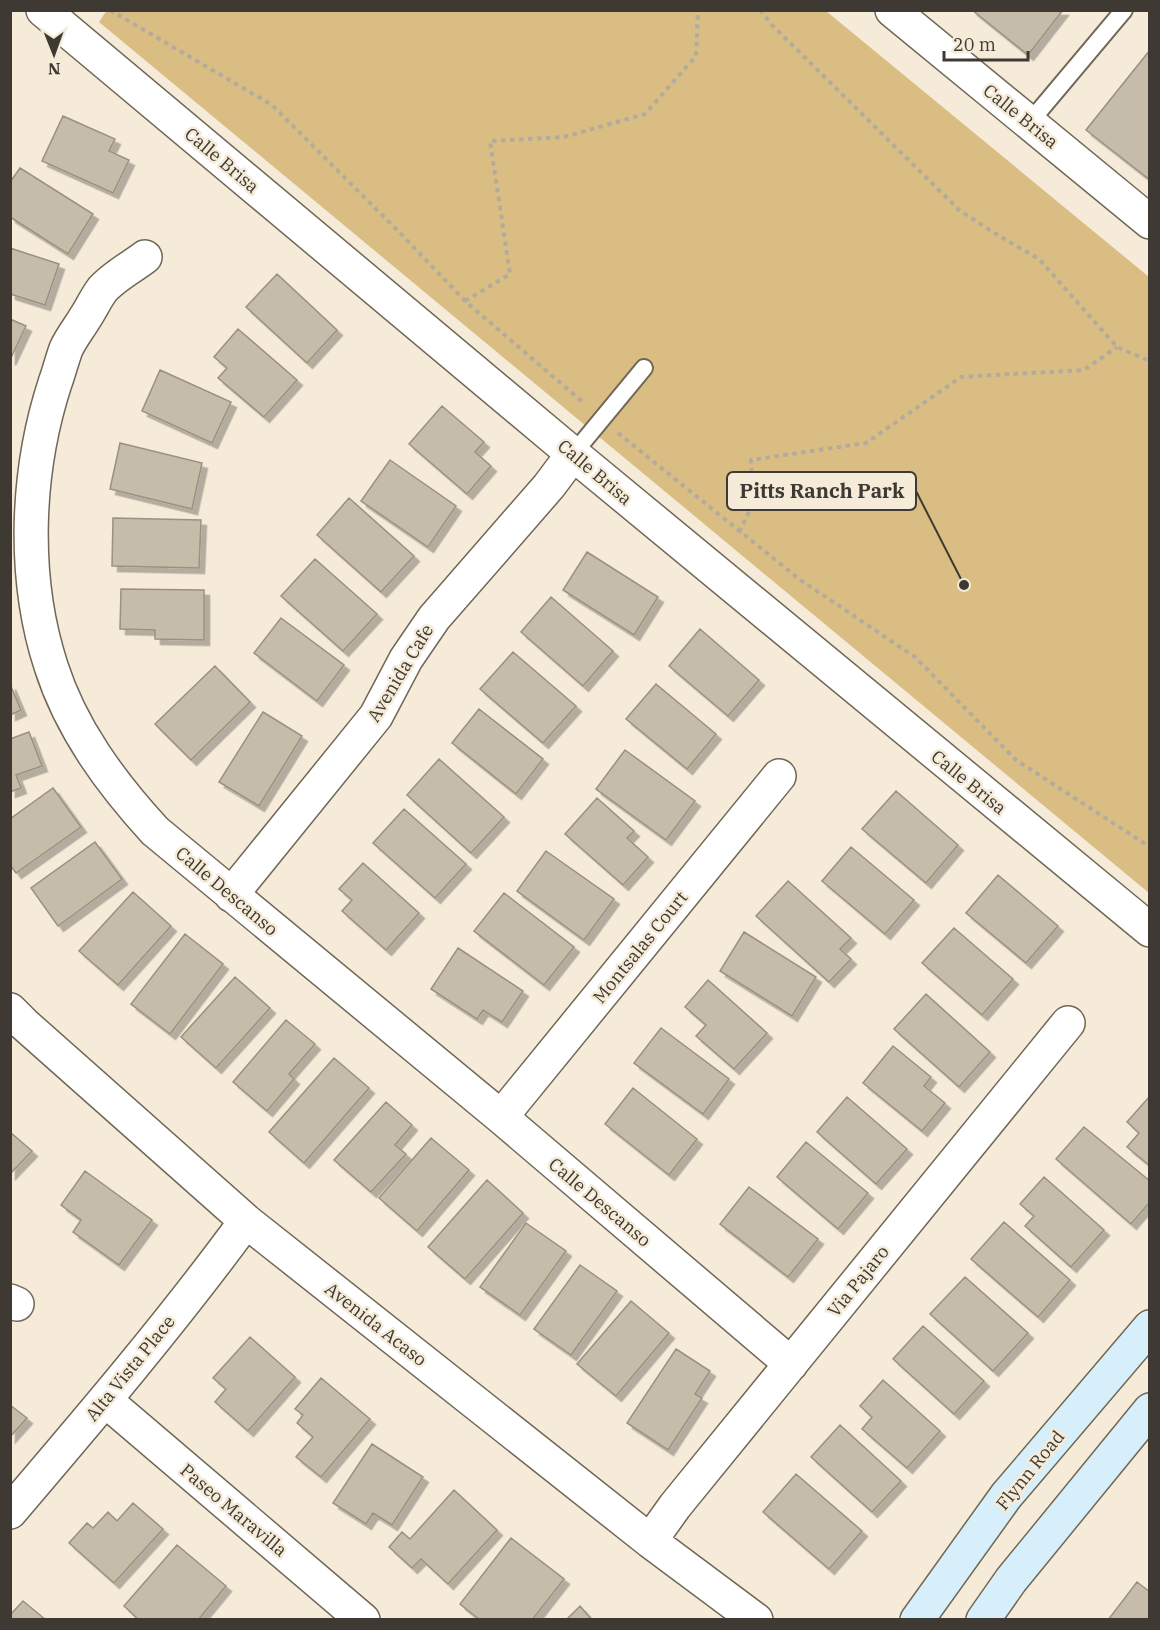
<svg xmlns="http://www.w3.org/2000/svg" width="1160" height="1630" font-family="'IBM Plex Serif',serif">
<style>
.green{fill:#dabd82}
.building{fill:#c6bcaa;stroke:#9a917f;stroke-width:1.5;filter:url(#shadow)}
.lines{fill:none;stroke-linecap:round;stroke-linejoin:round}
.service-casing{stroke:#706756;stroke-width:20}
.minor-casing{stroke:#706756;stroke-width:36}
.secondary-casing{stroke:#706756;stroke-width:36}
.path{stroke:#b3ab9d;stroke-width:4;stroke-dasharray:4.5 4.5;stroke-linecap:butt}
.service{stroke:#fff;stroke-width:16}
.minor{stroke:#fff;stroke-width:33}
.secondary{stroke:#d7eefb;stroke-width:33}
.labels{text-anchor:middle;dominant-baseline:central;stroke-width:5;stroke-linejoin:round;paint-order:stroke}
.street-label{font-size:18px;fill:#3e3a33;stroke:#f5ebd8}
.leader{fill:none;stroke:#3e3a33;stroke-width:2}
.callout-dot{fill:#3e3a33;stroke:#f5ebd8;stroke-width:2}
.callout{fill:#f5ebd8;stroke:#3e3a33;stroke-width:2}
.callout-label{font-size:20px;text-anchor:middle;font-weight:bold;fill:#3e3a33}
</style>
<defs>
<filter id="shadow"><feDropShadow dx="5.5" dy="5.5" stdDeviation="0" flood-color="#0004"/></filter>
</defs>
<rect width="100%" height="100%" fill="#f5ebd8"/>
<path class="green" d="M107,10L826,11L1149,277V893L99,22Z"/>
<path class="building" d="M972,10H1063L1028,55Z
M1150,50V180L1086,130Z
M63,116L115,139L109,151L129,160L113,193L42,161Z
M20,168L93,214L68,254L10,217V182Z
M10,248L59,264L45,305L10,294Z
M277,274L337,330L307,363L246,307Z
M10,319L26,326L10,360Z
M238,329L297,380L264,417L218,378L227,368L214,357Z
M160,370L231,402L212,443L142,411Z
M442,406L484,442L475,452L491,466L467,494L409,444Z
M120,443L202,463L192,509L110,489Z
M390,460L456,506L428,547L361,501Z
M349,498L414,556L381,592L317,535Z
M113,518L201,520L199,568L112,566Z
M587,552L658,597L634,635L563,590Z
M315,559L377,614L343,651L281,596Z
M121,589L204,590V640L155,639V630L120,629Z
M551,597L613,651L583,686L521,632Z
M281,618L344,665L317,701L254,653Z
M700,629L759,680L728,716L669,666Z
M513,652L576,706L543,743L480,689Z
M215,666L250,702L191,760L155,724Z
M10,684L21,710L10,715Z
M656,684L716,734L687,769L626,719Z
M479,709L543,759L516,794L452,743Z
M263,712L302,736L259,806L219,782Z
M29,732L42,766L16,775L21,788L10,792V739Z
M625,750L695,801L666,840L596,789Z
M439,759L504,817L471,853L407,795Z
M53,788L81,827L16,873L10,865V819Z
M896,791L958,845L926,883L862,829Z
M597,798L634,831L627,838L648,857L623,885L565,834Z
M404,809L466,864L435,898L373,843Z
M95,842L122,879L58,926L31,888Z
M851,847L914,900L885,934L822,881Z
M546,851L614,899L584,940L517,891Z
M363,863L419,913L386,950L342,911L352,900L339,889Z
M998,875L1058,926L1026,963L966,913Z
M788,881L851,938L840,949L851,959L829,982L756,916Z
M133,892L171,926L118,985L79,951Z
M504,893L574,947L544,985L474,931Z
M954,928L1013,979L982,1015L922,963Z
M744,932L816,977L792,1016L720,971Z
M185,934L223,964L170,1034L131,1004Z
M458,948L523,991L502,1022L483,1010L477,1019L431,989Z
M235,977L270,1008L216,1068L181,1037Z
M708,980L767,1033L734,1069L696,1036L706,1025L685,1007Z
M926,994L990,1052L959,1087L894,1029Z
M286,1020L315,1044L289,1074L294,1079L267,1111L233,1082Z
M661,1028L729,1079L703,1114L634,1063Z
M893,1046L931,1077L924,1086L945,1103L922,1131L863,1083Z
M334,1058L369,1088L304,1163L269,1132Z
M633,1088L697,1139L669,1175L605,1124Z
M847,1097L907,1149L876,1184L817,1132Z
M1149,1097L1150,1098V1166L1127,1147L1139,1133L1127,1122Z
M386,1102L412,1125L395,1145L406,1154L371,1192L334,1160Z
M1084,1127L1150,1181V1202L1131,1224L1056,1159Z
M10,1132L32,1151L10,1174Z
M431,1138L469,1170L417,1231L379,1198Z
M806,1142L868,1193L838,1229L777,1177Z
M85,1171L152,1220L119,1265L73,1232L81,1220L61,1205Z
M1044,1177L1104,1230L1071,1267L1025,1226L1034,1216L1020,1204Z
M487,1180L523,1213L465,1279L428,1247Z
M749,1187L818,1239L788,1277L720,1224Z
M1004,1222L1070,1280L1038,1317L971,1259Z
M526,1223L566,1251L520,1315L480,1287Z
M580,1265L617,1291L571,1355L534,1329Z
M965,1277L1028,1333L993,1371L930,1314Z
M631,1301L669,1333L616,1396L577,1364Z
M923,1326L984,1381L954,1414L893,1359Z
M250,1337L295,1377L248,1431L215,1402L226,1389L213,1378Z
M676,1349L710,1371L695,1394L702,1398L668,1450L627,1423Z
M321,1378L370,1419L321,1477L296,1457L313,1437L297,1423L303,1415L295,1409Z
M883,1380L940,1431L907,1468L862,1429L872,1417L860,1406Z
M10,1405L27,1418L10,1437Z
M840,1425L901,1481L872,1512L811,1457Z
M372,1444L423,1477L392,1525L373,1513L366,1524L333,1503Z
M796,1474L862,1531L829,1569L763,1512Z
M454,1490L497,1530L448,1584L421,1559L412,1568L389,1547L402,1532L410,1539Z
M133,1503L163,1529L114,1583L69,1543L87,1523L93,1528L108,1512L117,1521Z
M511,1538L564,1579L532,1620H480L460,1604Z
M177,1545L226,1586L198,1620H139L124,1606Z
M1137,1582L1150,1592V1620H1108Z
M23,1601L46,1620H10V1615Z
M580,1606L592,1620H566Z"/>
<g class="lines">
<defs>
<path id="service" d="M1029,123L1124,10
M573,454L644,368"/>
<path id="minor" d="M43,10L573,454L1150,930
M892,10L1150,222
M145,257C132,267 113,277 102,290C96,298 91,309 85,318C79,328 71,338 66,349C62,360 59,372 55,383C26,472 22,577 51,666C71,729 111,783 155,831L501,1117L791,1364
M231,895L376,716L406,659L434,618L549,486L573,454
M10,1010L24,1024L246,1221L650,1541L756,1620
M501,1117L779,776
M10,1301L17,1304
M105,1400L363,1620
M10,1512C91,1417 172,1322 246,1221
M650,1541L675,1506L1068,1023"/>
<path id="secondary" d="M917,1620L1006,1496L1150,1327
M983,1620L1011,1580L1150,1410"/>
</defs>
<use href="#service" class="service-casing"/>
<use href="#minor" class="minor-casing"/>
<use href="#secondary" class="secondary-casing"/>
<path class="path" d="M110,10L272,105L402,235L465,301L585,404
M760,10L771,24L959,210L996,234L1039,259L1117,347L1150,361
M465,301L510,274L490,141L564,137L645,114L696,56L698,10
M618,433L799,579L915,657L1016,760L1150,847
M739,532L753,504L751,460L866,443L961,377L1084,370L1117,347"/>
<use href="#service" class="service"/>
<use href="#minor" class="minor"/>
<use href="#secondary" class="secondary"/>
</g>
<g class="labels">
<g class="street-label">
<text transform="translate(1021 116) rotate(39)">Calle Brisa</text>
<text transform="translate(222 160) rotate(40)">Calle Brisa</text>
<text transform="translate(595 472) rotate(40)">Calle Brisa</text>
<text transform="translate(400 673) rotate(-59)">Avenida Cafe</text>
<text transform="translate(969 782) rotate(39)">Calle Brisa</text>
<text transform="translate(227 891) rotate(40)">Calle Descanso</text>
<text transform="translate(640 947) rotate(-51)">Montsalas Court</text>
<text transform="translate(600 1202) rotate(40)">Calle Descanso</text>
<text transform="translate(858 1281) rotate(-51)">Via Pajaro</text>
<text transform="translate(376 1324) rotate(38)">Avenida Acaso</text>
<text transform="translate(130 1368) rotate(-51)">Alta Vista Place</text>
<text transform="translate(1030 1470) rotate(-51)">Flynn Road</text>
<text transform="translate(234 1510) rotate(40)">Paseo Maravilla</text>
</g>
</g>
<path class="leader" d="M964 585L916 491"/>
<circle class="callout-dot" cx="964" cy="585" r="6"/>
<rect class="callout" x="727" y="472" width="189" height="38" rx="6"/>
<g class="callout-label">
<text x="822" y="498">Pitts Ranch Park</text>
</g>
<rect width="1160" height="1630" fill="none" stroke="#3e3a33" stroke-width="24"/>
<g transform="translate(54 54) rotate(179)" stroke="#f5ebd8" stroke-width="4.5" paint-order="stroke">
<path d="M0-4.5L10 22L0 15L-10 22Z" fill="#3e3a33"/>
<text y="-9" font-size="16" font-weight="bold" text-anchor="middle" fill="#3e3a33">N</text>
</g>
<path d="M944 51v9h84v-9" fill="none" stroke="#3e3a33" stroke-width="3"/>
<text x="953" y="51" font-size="18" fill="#3e3a33" stroke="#f5ebd8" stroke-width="4.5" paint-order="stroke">20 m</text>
</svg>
